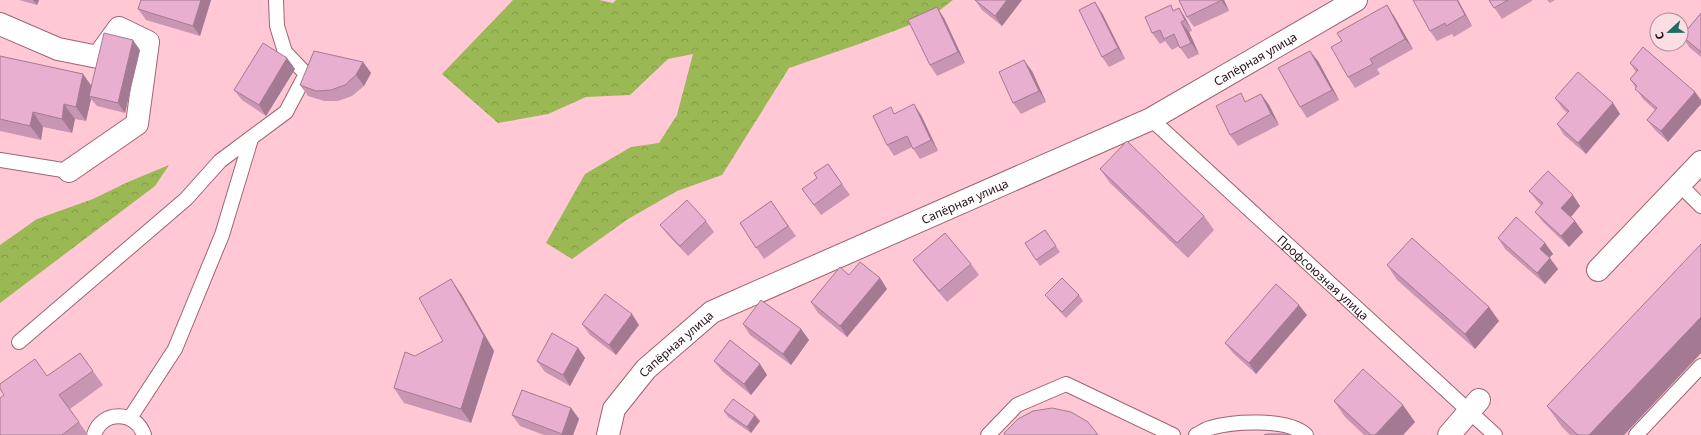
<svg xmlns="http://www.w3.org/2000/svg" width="1701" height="435" font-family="'Noto Sans',sans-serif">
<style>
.forest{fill:url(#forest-crowns)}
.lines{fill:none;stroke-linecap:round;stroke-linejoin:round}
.lane-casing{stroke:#9f6372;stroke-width:16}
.street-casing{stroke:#9f6372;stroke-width:24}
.lane{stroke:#fff;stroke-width:14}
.street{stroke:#fff;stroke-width:22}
.wall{fill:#c896b3}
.shaded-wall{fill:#a37a92}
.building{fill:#e9afd0;stroke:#a37a92}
.labels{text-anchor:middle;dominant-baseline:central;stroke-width:3;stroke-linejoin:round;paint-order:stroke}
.street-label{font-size:12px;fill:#271016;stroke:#fadee4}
</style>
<defs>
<pattern id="forest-crowns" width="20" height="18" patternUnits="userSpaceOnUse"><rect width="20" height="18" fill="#9ab853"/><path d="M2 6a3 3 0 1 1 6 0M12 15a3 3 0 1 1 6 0" fill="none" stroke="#859d48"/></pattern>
</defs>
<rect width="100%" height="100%" fill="#ffc8d4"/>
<path class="forest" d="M513,0H599L613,3L616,0H953L931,17L859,44L789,68L722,175L677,191L628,219L572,259L546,243L585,174L631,147L659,143L677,115L693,54L668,59L630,95L586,97L548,114L498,123L442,74Z
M169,165L155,186L0,303V245L37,219L93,199L128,182Z"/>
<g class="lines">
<defs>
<g id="lane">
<path id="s1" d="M1151,119L1495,435"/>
<path d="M0,160L69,171"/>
<path d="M1680,185L1701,206"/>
<path d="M19,342L186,199L220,161L286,112L306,74L285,52L277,26L276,0"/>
<path d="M130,418L175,349L222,235L251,139"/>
<path d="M94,435C101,410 136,410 144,435"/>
<path d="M988,435L1017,405L1066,384L1173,435"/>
<path d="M1196,435C1201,433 1205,429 1210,428C1234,421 1287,418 1306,435"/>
<path d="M1636,435L1701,366"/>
</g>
<g id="street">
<path d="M0,24L58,49L98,57L119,28L148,42L137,124L69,171"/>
<path d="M1598,270L1701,162"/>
<path id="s2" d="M608,435L614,409L646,369L712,312L1151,119L1356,0"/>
<path d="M1449,435L1479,400"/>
</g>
</defs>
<use href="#lane" class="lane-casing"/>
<use href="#street" class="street-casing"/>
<use href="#lane" class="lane"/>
<use href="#street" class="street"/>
</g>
<path class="wall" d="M19,0H39L37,5Z
M211,0L200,36L146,20L138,9Z
M975,0H1022L1002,26L982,10Z
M1179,0H1224L1229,11L1194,27L1187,17Z
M1413,0H1458L1472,26L1454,37L1452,34L1437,41L1430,31Z
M1489,0H1532V1L1502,19Z
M1547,0H1555L1550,3Z
M1179,8L1186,19L1192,31L1189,32L1199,54L1188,59L1179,46L1172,50L1165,41L1160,44L1152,33L1174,10Z
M1102,13L1125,59L1109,67L1102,57Z
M1701,13V57L1689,47L1682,36Z
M1394,16L1413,49L1377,69L1380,74L1355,88L1348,77Z
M944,18L965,63L937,76L930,65Z
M140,50L125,113L97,106L91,99L86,121L75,119L72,133L43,127L41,140L0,131V56L83,74L92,86Z
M287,58L295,69L266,116L242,100L234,90Z
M1318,61L1339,100L1307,118L1300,107Z
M363,62L371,73L364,86L352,96L338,101H324L308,96L300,85Z
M1630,63L1695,92L1701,100V104L1668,142L1655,130L1647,120L1655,110L1643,99L1630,79L1636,72Z
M1032,71L1046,102L1021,114L1013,103Z
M1261,94L1269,105L1279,125L1238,146L1230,135L1247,101Z
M1555,98L1613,103L1620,114L1586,154L1564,135L1557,124L1567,113L1563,109Z
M895,113L921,115L938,151L920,159L912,147L894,156L887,145Z
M828,164L850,195L821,215L802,189L817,178Z
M1100,169L1204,216L1214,230L1188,258L1110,183Z
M1529,191L1580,206L1571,217L1583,232L1569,247L1543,222L1535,212L1541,205L1537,201Z
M771,201L796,236L764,259L740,223Z
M706,221L714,232L688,256L668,235L660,225Z
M1045,230L1060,252L1040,266L1025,243Z
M1498,238L1545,243L1553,254L1549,258L1558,269L1545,284L1505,249Z
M913,260L971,264L979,275L947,302L921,271Z
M1387,265L1489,307L1499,321L1475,349L1397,280Z
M849,275L880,278L887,289L847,337L818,313L811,302Z
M461,294L494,351L471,423L404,403L394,388L415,356L443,341Z
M1045,295H1079L1083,301L1066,318L1049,300Z
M1307,315L1256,374L1233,353L1225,343Z
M582,324L639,325L616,355L590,335Z
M743,324L801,329L809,340L791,365L750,335Z
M578,348L585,358L570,386L545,372L537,361Z
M80,353L103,385L70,409L88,435H0L4,395L47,376Z
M1701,353L1624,435H1570L1562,427L1547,406Z
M714,361L760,364L767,375L751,395L722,371Z
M1334,401L1415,422L1403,435H1364L1345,417Z
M571,408L579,419L573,435H544L520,426L512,415Z
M724,411L760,421L751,433L728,417Z"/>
<path class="shaded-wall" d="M33,0H39L37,5Z
M201,0H211L200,36L193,26Z
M1007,0H1022L1002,26L995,16Z
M1221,0H1224L1229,11Z
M1457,0H1458L1472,26L1465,15Z
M1095,2L1102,13L1125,59L1118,48Z
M1387,5L1394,16L1413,49L1405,39Z
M937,7L944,18L965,63L958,52Z
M1179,8L1186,19L1192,31L1185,20Z
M1181,22L1189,32L1199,54L1191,43Z
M133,40L140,50L125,113L118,103Z
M1310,51L1318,61L1339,100L1332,90Z
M287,58L295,69L266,116L259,105Z
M1024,60L1032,71L1046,102L1039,91Z
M363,62L371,73L364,86L356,75Z
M83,74L93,89L89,96L91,99L86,121L76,107Z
M1695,92L1701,100V104L1668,142L1661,131Z
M1261,94L1269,105L1279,125L1271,114Z
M1613,103L1620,114L1586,154L1578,143Z
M64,104L75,119L72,133L62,119Z
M914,104L921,115L938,151L931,140Z
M33,112L43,127L41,140L30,126Z
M1573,195L1580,206L1569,219L1561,208Z
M1575,221L1583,232L1569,247L1561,236Z
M1545,243L1553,254L1547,260L1540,249Z
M1550,258L1558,269L1545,284L1537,273Z
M880,278L887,289L847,337L840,326Z
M451,279L461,294L494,351L471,423L461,409Z
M1299,305L1307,315L1256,374L1249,363Z
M1489,307L1499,321L1475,349L1465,334Z
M632,314L639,325L616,355L609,345Z
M1701,317V353L1624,435H1589Z
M801,329L809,340L791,365L783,354Z
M578,348L585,358L570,386L563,375Z
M760,364L767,375L751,395L744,384Z
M1403,405L1415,422L1403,435H1375Z
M571,408L579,419L573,435H562V434Z
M755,415L760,421L751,433L747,427Z"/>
<path class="building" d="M141,0H201L193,26L138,9Z
M975,0H1007L995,16Z
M1179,0H1222L1187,17Z
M1413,0H1457L1465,15L1446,26L1445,23L1430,31Z
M1489,0H1508L1494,8Z
M1095,2L1118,48L1102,57L1079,10Z
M1171,5L1173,11L1179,8L1185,20L1181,22L1191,43L1180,48L1174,34L1164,39L1160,30L1152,33L1145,17Z
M1387,5L1405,39L1370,59L1373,64L1348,77L1331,47L1342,41L1337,33Z
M937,7L958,52L930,65L908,20Z
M1701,13V52L1682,36Z
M104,33L133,40L118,103L89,96Z
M263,43L287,58L259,105L234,90Z
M1643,47L1695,92L1661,131L1647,120L1657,108L1635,89L1637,86L1630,79L1638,70L1630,63Z
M314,51L363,62L356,75L345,85L331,90L316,91L300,85Z
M1310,51L1332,90L1300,107L1278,68Z
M0,56L83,74L76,107L64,104L62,119L33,112L30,126L0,119Z
M1024,60L1039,91L1013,103L999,72Z
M1578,72L1613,103L1578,143L1557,124L1569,111L1555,98Z
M1241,93L1245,102L1261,94L1271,114L1230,135L1216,106Z
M914,104L931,140L913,149L907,136L887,145L873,116L891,107L894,114Z
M1127,141L1204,216L1177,243L1100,169Z
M828,164L842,184L814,205L802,189L817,178L814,173Z
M1548,171L1573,195L1561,208L1575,221L1561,236L1535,212L1543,203L1529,191Z
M687,200L706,221L680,246L660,225Z
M771,201L788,226L756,248L740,223Z
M1516,217L1545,243L1540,249L1550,258L1537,273L1498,238Z
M1045,230L1056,246L1036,260L1025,243Z
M945,233L971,264L939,291L913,260Z
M1412,238L1489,307L1465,334L1387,265Z
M1701,244V317L1589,435H1578L1547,406Z
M860,262L880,278L840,326L811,302L840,267L849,275Z
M1062,278L1079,295L1062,312L1045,295Z
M451,279L484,336L461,409L394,388L405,352L415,356L443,341L419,298Z
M1276,284L1299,305L1249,363L1225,343Z
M605,294L632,314L609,345L582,324Z
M761,300L801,329L783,354L743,324Z
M552,333L578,348L563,375L537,361Z
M730,340L760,364L744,384L714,361Z
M80,353L93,371L59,395L79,422L62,435H0V398L4,395L0,389V384L35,359L47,376Z
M1363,369L1403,405L1375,435H1371L1334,401Z
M522,390L571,408L562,434L512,415Z
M733,399L755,415L747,427L724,411Z
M1052,408L1071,412L1088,422L1098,435H1004L1005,432L1018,419L1033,411Z
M1267,434H1287L1289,435H1264Z"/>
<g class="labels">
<g class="street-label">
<text stroke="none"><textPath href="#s2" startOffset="765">Сапёрная улица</textPath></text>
<text stroke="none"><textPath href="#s2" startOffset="441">Сапёрная улица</textPath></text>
<text stroke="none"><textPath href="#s1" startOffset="234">Профсоюзная улица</textPath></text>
<text stroke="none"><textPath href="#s2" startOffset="117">Сапёрная улица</textPath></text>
</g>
</g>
<g transform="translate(1669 32) rotate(248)"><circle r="19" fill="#fadee4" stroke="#a68c92"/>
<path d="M0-3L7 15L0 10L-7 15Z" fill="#216a61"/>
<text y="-6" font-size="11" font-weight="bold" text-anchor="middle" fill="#271016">С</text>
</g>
</svg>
